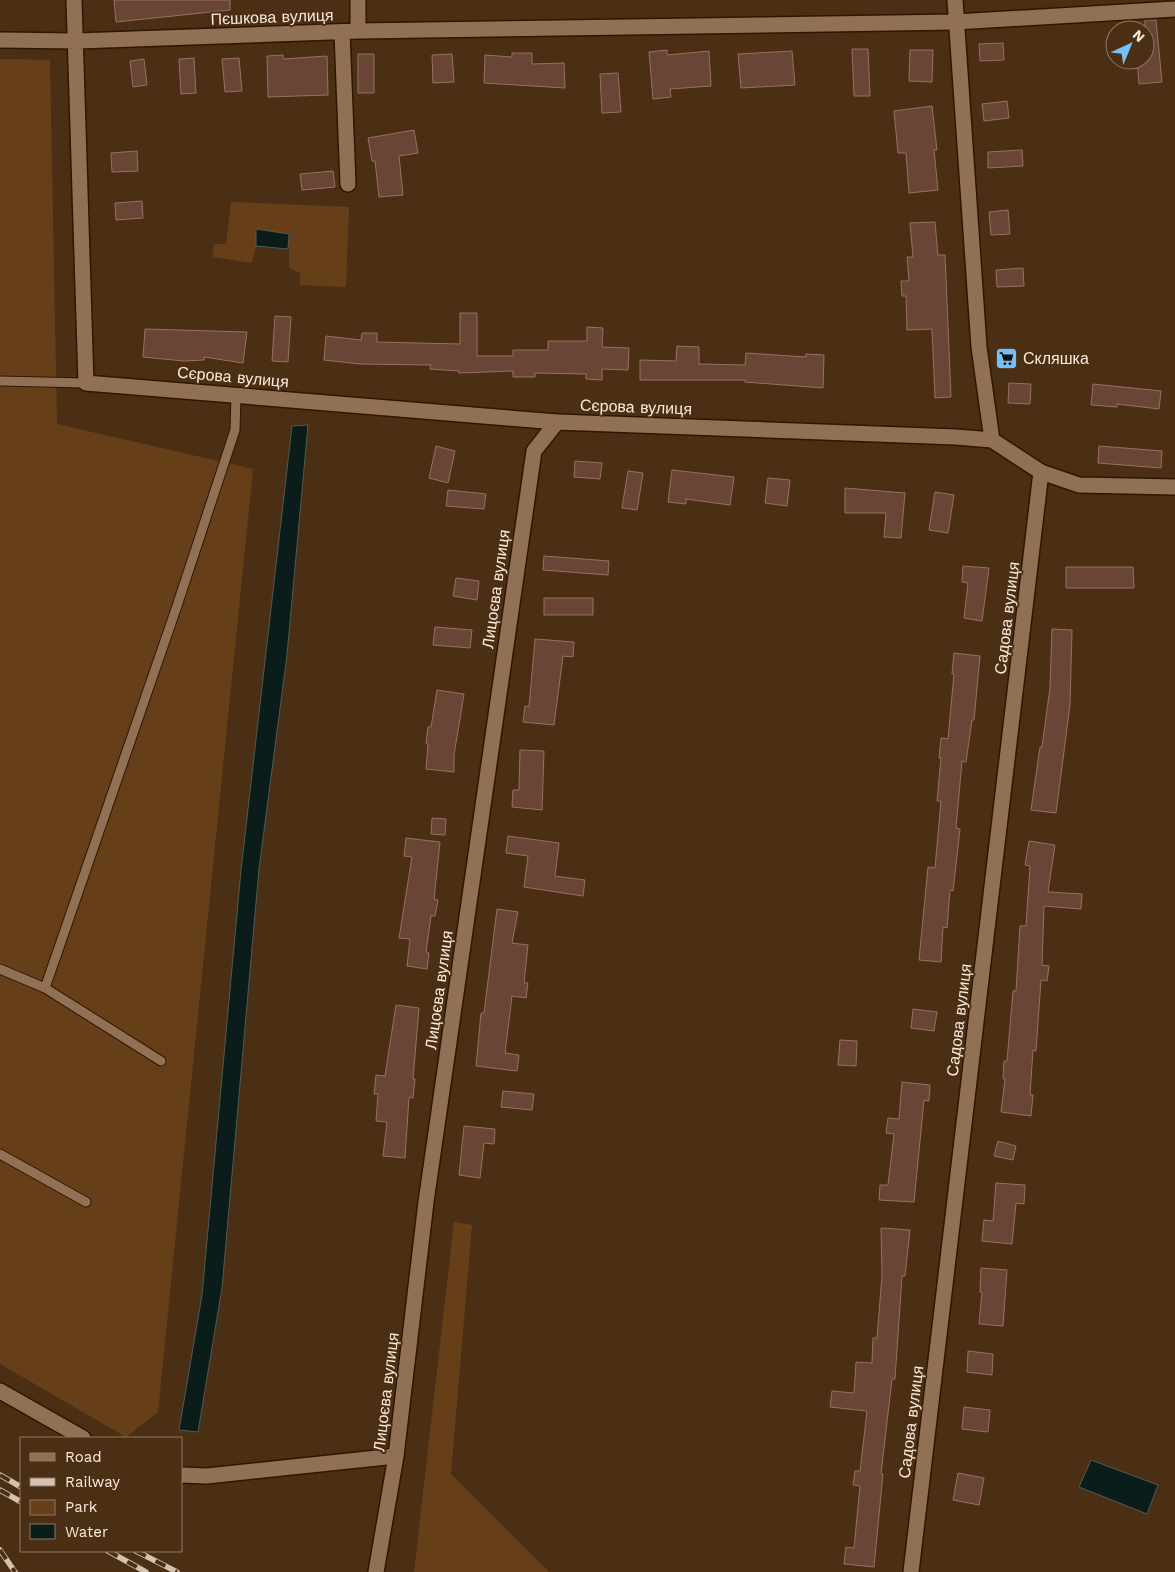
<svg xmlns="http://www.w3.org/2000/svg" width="1175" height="1572" font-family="'Work Sans',sans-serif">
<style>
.green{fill:#663f19}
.water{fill:#0a1d1a;stroke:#525a54}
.building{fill:#694536;stroke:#987061}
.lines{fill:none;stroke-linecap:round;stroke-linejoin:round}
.service-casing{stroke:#301600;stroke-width:11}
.minor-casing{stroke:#301600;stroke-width:18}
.tertiary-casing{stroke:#301600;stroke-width:18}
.service{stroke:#917156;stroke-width:9}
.minor{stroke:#917156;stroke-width:15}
.tertiary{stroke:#917156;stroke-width:15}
.rail-casing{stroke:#d5c1b0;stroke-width:5.5}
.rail{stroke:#4b2f15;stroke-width:4;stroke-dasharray:11;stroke-linecap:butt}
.labels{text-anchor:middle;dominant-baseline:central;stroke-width:4;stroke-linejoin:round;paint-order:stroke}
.street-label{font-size:16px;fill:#fbe9da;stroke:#4b2f15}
.poi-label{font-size:16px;fill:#fbe9da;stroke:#4b2f15;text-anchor:start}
</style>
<rect width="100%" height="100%" fill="#4b2f15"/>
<path class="green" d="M0,59L50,60L57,424L253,469L158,1412L126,1437L0,1364Z
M231,202L349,207L346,287L300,285V273L289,268V234L256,229V246L252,263L213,257L214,244H226Z
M454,1222L472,1225L451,1474L549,1572H414Z"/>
<path class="water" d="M256,229L289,234L288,249L256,246Z
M308,425L287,655L259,869L222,1288L198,1432L179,1430L202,1295L241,870L292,426Z
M1091,1460L1158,1485L1147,1514L1079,1487Z"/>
<path class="building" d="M114,0H230V10L116,22Z
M1145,20H1156L1162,82L1139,84L1137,60H1145Z
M1003,43L1004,60L980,61L979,44Z
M852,49H868L870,96H854Z
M667,50V55L709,51L711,86L670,89L671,97L653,99L649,52Z
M910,50H933L932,82L909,81Z
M792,51L795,85L741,88L738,54Z
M512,53H532V64L564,63L565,88L484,83L485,55L512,57Z
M358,54H374V93H358Z
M452,54L454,82L433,83L432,55Z
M283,55V59L327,56L328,95L268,97L267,56Z
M194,58L196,93L181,94L179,59Z
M239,58L242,91L225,92L222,59Z
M144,59L147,85L133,87L130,61Z
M618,73L621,112L602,113L600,74Z
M1007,101L1009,118L984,121L982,104Z
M932,106L937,150H934L938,190L909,193L906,153H898L894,111Z
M414,130L418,153L399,156L403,195L379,197L375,161H372L368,138Z
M1022,150L1023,166L988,168V152Z
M137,151L138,171L112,172L111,153Z
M333,171L335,187L302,190L300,174Z
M142,201L143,218L116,220L115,203Z
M1008,210L1010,234L991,235L989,212Z
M935,222L938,255H945L951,397L935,398L932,329L907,330L906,296H902L901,281H909L907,257H913L910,223Z
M1023,268L1024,286L997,287L996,270Z
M460,313H477V356H513V350H548V341H587V327L603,328L602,347L629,348L628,370L602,369V380L586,379V374L535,373V377H513V371L459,373V371L430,369L431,365L360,364L324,360L326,336L361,340L362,333H377V342L460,344Z
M275,316L291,317L288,362L272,361Z
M145,329L247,332L243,363L204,357V360L184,361L143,357Z
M677,346L699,347V364L745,365L746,353L806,357V354L824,355L823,388L745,382V380H640V360L676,361Z
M1009,383L1031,384L1030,404L1008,403Z
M1093,384L1161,391L1159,409L1117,404V407L1091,405Z
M436,446L455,451L448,483L429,478Z
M1099,446L1162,451L1161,468L1098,463Z
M575,461L602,463L600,479L574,477Z
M672,470L734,477L730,505L686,499V504L668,502Z
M628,471L643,473L637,510L622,508Z
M768,478L790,480L787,506L765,503Z
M845,488L905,493L901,538L884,537L886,513H845Z
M448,490L486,494L484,509L446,506Z
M935,492L954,495L948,533L929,530Z
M544,556L609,561L608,575L543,570Z
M963,566L989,568L982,621L964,618L968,583L962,582Z
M1066,567H1133L1134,588H1066Z
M456,578L479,581L477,600L453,596Z
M544,598H593V615H544Z
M435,627L472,630L470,648L433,645Z
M1052,629L1072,630L1070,705L1056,813L1031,810L1040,747H1042L1050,688Z
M535,639L574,642L573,657L563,656L554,725L523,722L525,706L529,707Z
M954,653L980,656L974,720H972L966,762L962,761L956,828L960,829L957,856L953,891L950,890L947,928L943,927L941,962L919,960L928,867L935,868L941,801H937L941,758H939L941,738L948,739L954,674H952Z
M437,690L464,694L454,755V772L426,769L428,744L426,743L428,727H431Z
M520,750L544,751L542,810L512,807L513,790H519Z
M432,818L446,819L445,835L431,834Z
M508,836L559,843L555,876L585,880L583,896L524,887L528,856L506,853Z
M406,838L440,842L434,899L438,900L435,916H431L426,952L429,953L427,969L407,966L410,939L399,938L412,857L404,856Z
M1029,841L1055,845L1048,892L1082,894L1081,909L1044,906L1042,965L1049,966L1047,981L1041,980L1036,1051L1033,1050L1030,1095H1033L1031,1116L1001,1112L1005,1079H1003L1004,1061H1007L1013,991H1016L1020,926H1026L1030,866L1025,865Z
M497,909L518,912L512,943L528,945L524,983H528L526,998L512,996L505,1053L519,1055L517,1071L476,1066L481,1013H484Z
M396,1005L419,1008L413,1079H415L413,1098L409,1097L405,1158L383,1156L387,1122L376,1121L378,1094H374L376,1075L385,1076Z
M913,1009L937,1012L934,1031L911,1028Z
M840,1040L857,1041L856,1066L838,1065Z
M902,1082L930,1085L929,1101L924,1100L914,1202L879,1200L880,1185H888L894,1134L886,1133L888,1118L899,1119Z
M503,1091L534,1094L532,1110L501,1107Z
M464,1126L495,1129L494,1144L484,1143L480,1178L459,1175Z
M998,1141L1016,1146L1013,1160L994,1156Z
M996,1183L1025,1185L1024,1204L1016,1203L1012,1244L982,1241L984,1220L993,1221Z
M881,1228L910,1230L905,1276H902L895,1379H892L881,1474H883L874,1567L844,1564L846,1547L854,1548L860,1486L853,1485L855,1471H860L867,1411L830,1407L832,1391L854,1393L856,1362L872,1363L873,1338H877L882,1275Z
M981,1268L1007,1270L1003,1326L979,1324L982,1292H980Z
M968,1351L993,1354L992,1375L967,1372Z
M964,1407L990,1410L988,1432L962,1429Z
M958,1473L984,1478L979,1505L953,1500Z"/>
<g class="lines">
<defs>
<path id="service" d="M0,381L86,383
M0,969L45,988L161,1061
M45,988L177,606L235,430L236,395
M0,1154L86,1202"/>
<path id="minor" d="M74,0L86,383L557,422
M358,31V0
M342,32L348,184
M0,40L77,41L358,31L955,22L1175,9
M0,1391L83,1438
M181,1475L207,1476L396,1456
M911,1572L1041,472"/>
<path id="tertiary" d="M955,0L979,347L992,440
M376,1572L396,1456L426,1202L534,451L557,422L956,437L992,440L1041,472L1079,485L1175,487"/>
</defs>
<use href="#service" class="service-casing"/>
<use href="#minor" class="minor-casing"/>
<use href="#tertiary" class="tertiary-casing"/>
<use href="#service" class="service"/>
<use href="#minor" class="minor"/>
<use href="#tertiary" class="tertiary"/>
<defs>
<path id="rail" d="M0,1475L21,1487
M0,1490L21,1502
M0,1550L15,1572
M108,1551L146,1572
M136,1551L177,1572"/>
</defs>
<use href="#rail" class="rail-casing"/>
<use href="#rail" class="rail"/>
</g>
<defs>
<symbol id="supermarket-square" viewBox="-11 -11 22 22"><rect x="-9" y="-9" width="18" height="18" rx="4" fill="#76c0f7" stroke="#4b2f15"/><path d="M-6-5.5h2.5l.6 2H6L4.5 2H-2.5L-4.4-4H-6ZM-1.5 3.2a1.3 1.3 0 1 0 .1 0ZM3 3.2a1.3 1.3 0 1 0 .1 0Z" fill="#111"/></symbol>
</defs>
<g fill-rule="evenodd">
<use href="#supermarket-square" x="994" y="346" width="25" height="25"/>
</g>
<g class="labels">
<g class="street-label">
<text transform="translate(272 17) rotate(-2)">Пєшкова вулиця</text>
<text transform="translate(233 377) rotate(5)">Сєрова вулиця</text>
<text transform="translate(636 407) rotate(2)">Сєрова вулиця</text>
<text transform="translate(496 589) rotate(-82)">Лицоєва вулиця</text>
<text transform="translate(1007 618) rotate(-83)">Садова вулиця</text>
<text transform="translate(439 990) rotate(-82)">Лицоєва вулиця</text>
<text transform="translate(959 1020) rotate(-83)">Садова вулиця</text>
<text transform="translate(386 1392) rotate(-83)">Лицоєва вулиця</text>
<text transform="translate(911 1422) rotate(-83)">Садова вулиця</text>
</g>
<g class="poi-label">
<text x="1023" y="358">Скляшка</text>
</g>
</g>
<rect x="20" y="1437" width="162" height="115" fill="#4b2f15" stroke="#917964"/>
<rect x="30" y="1453" width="25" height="8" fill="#917156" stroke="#917964"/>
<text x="65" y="1462" font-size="15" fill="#fbe9da">Road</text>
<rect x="30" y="1478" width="25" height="8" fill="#d5c1b0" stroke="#917964"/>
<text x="65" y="1487" font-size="15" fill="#fbe9da">Railway</text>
<rect x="30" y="1500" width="25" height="15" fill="#663f19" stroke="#917964"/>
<text x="65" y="1512" font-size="15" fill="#fbe9da">Park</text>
<rect x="30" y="1524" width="25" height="15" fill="#0a1d1a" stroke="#917964"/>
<text x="65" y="1537" font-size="15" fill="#fbe9da">Water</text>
<g transform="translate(1130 45) rotate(44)"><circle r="24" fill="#4b2f15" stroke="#917964"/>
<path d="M0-4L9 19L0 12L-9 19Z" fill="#76c0f7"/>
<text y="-8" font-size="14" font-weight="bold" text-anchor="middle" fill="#fbe9da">N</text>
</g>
</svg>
